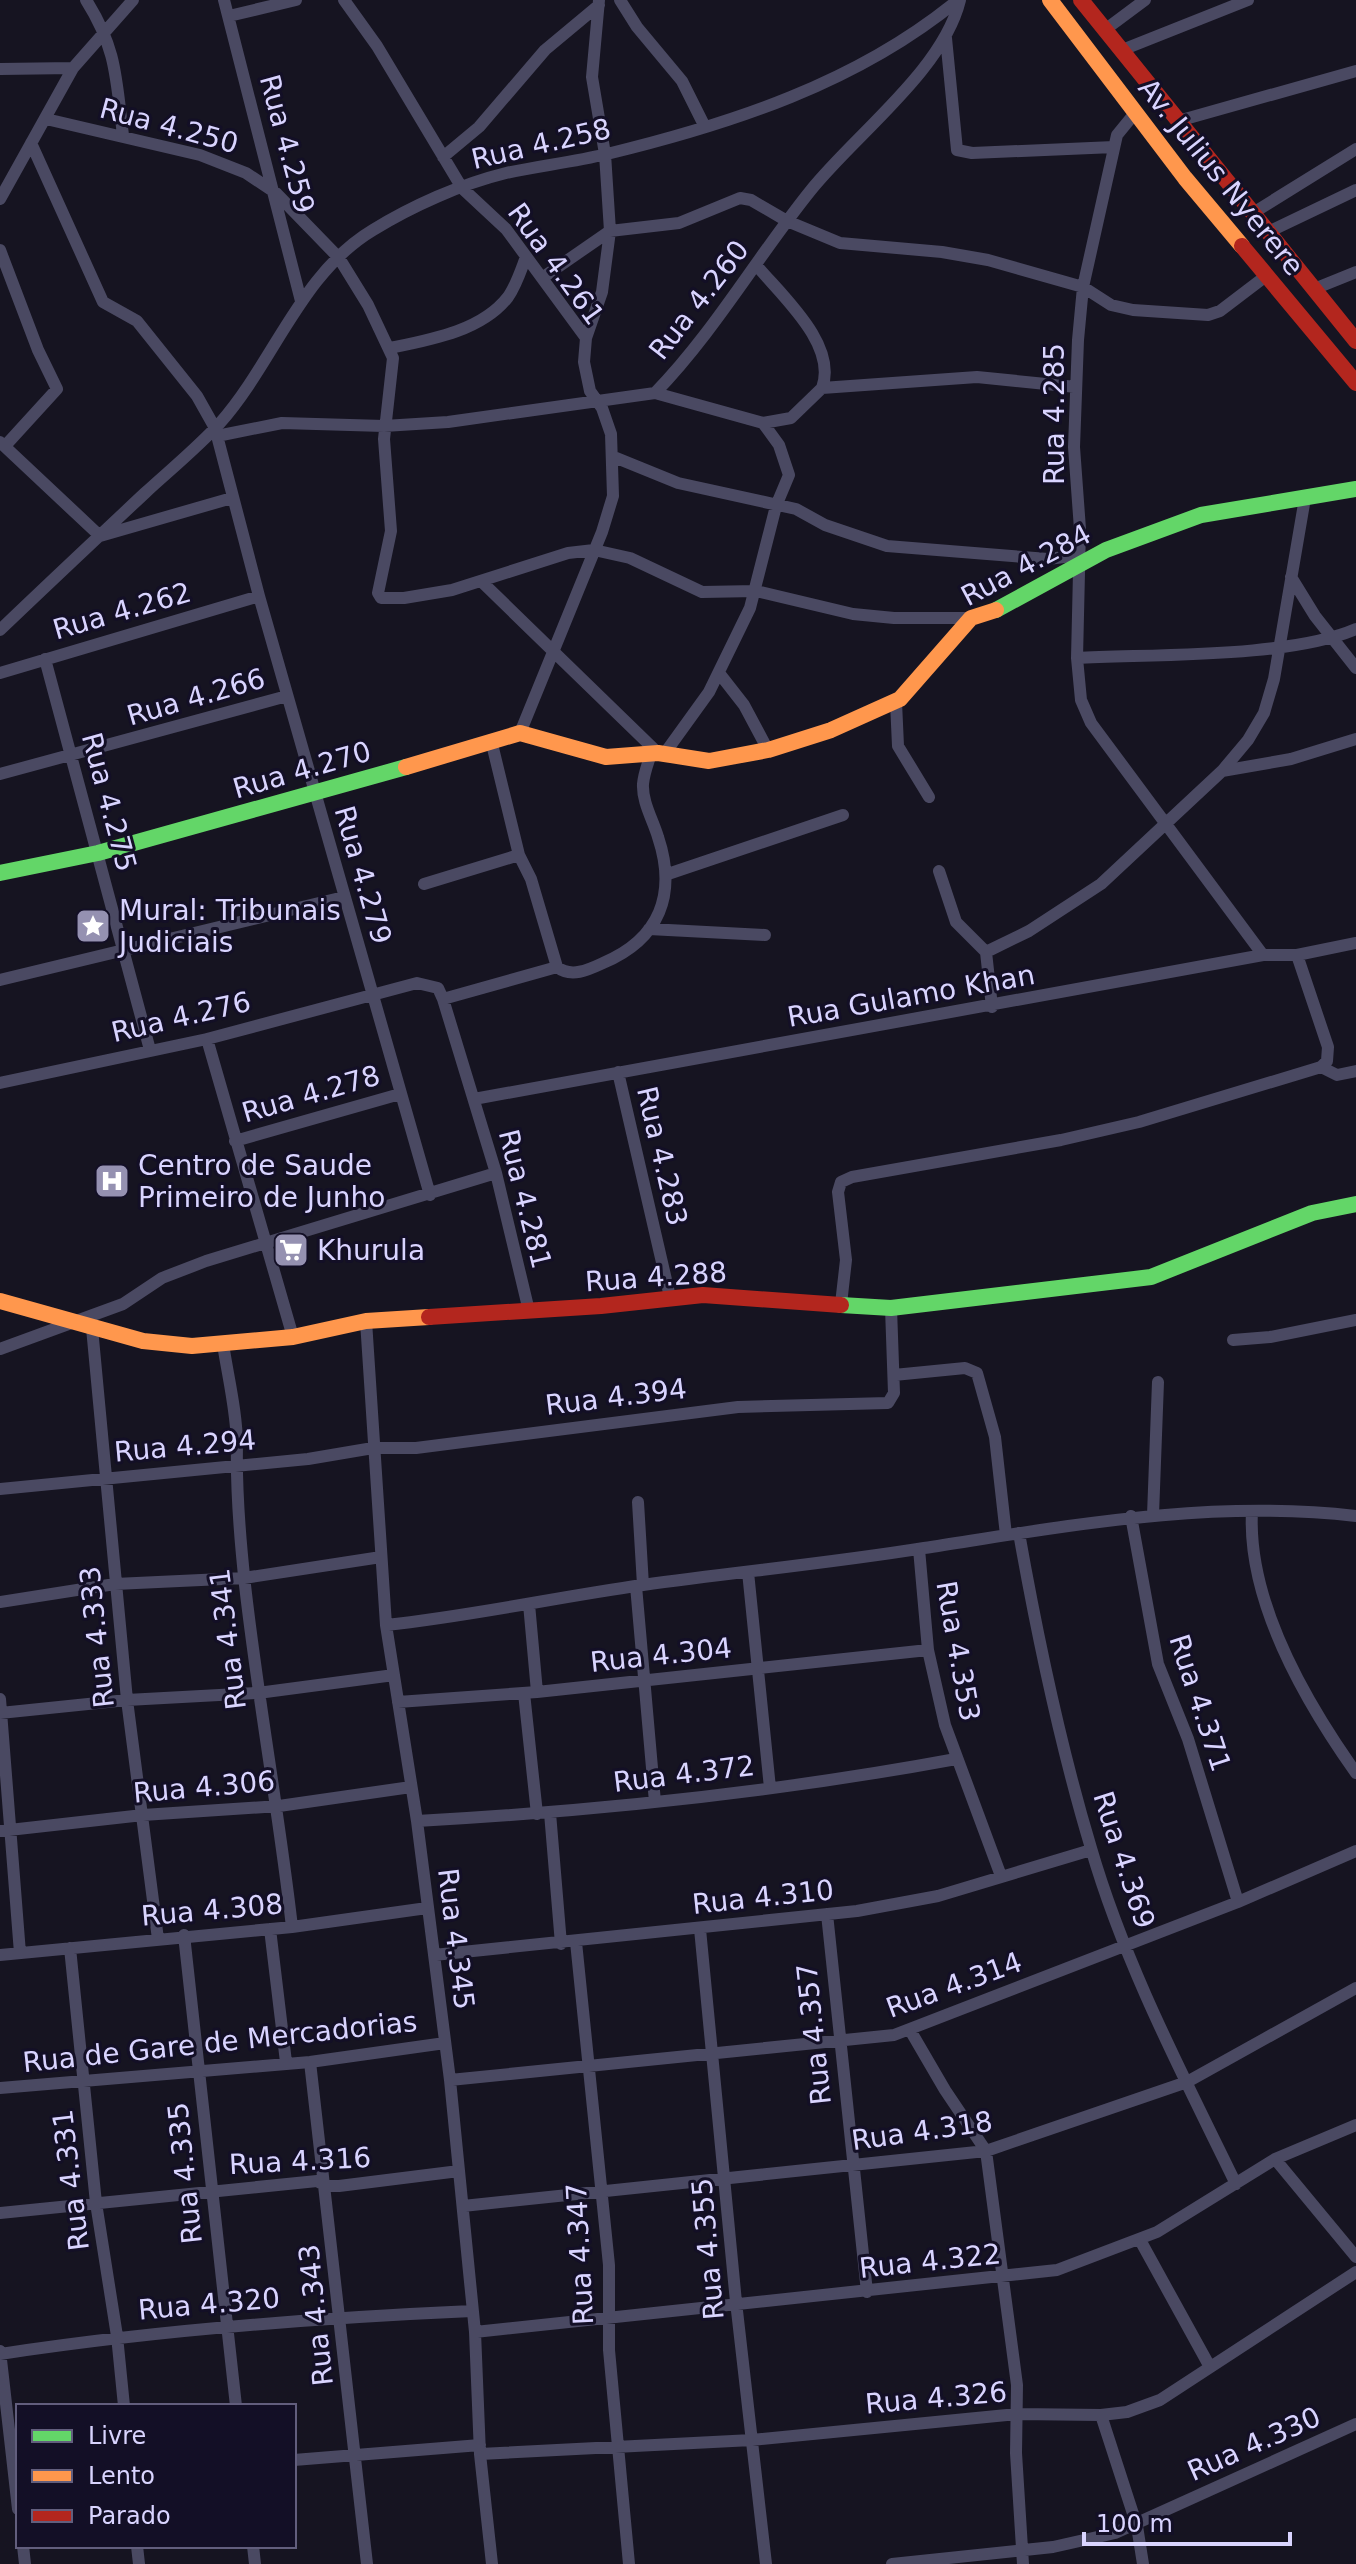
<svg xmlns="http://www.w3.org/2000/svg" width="1356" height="2564" font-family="'DejaVu Sans',sans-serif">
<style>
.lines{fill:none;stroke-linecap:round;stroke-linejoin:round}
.street{stroke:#4a4962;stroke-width:12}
.fast{stroke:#63d668;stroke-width:16}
.slow{stroke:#ff974d;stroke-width:16}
.jam{stroke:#b3261e;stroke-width:16}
.labels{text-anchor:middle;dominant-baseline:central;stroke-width:6;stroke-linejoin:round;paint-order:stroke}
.street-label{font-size:28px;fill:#d9d4ff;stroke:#130f26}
.poi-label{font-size:28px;fill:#d9d4ff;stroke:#130f26;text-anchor:start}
</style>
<rect width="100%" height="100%" fill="#161421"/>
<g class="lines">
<path class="street" d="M86,0C117,49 116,79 123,135
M224,0L301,301
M344,0L377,46L462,188L506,229L586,338
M620,0L637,27L682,81L705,127
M229,16L296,0
M1106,29L1145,0
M946,38L957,150L972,153L1114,147
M1122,50L1248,0
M0,69L73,68
M1135,113L1117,135L1083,287L1078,340L1074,447L1080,529L1077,658L1081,700L1091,723L1263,955
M46,119L200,155L246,173L276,193L339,258L368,305L393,358L384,439L391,531L378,593L381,598H404L452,590L568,553L594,550L630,558L702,592L756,591L853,614L894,618H971
M1178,121L1356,71
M31,143L103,302L137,321L197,396L215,428L259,596L430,1195
M443,157L479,127L545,50L599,5
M0,199L73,68L133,0
M1253,213L1356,149
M1268,232L1356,190
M0,250L38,350L57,389L5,446
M757,266C782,296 838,345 822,388
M542,278L610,231L679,223L740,198L751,200L787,221L840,243L942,252L988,260L1083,287L1111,305L1133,310L1208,315L1220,311L1266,276
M1314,289L1356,272
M390,348C430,340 482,331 508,297C516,286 521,270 526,257
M655,393L763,423L791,418L822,388L977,377L1076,387
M217,436L282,423L384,426L448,422L655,393C715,331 757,257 811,190C856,134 943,70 960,0
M0,442L100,536L232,498
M614,457L678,483L796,509L825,525L887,546L1048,559L1080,555
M1291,577L1315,616L1356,668
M482,582L658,753
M0,630C48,584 97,538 145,493C170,470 197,448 220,423C274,362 301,273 373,230C412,206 461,184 506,173C539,166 573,162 607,154C731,124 857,83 958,0
M1077,658C1153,654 1289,658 1356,629
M45,659L150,1050
M0,673L259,596
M719,673L744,705L768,750
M896,702L898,746L929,797
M520,733L602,532L613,496L611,434L602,408L590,391L584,362L586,338L602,292L610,231L605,154L592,77L599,0
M491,740L519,855L531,879L557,967
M665,753L709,692L750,608L776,506L789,475L779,445L763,423
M1222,771L1291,759L1356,739
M0,774L287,696
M939,871L956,922L986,952L992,1007
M668,874L843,815
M424,884L519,855
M649,929L765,935
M986,952L1029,931L1101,884L1222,771L1248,740L1264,713L1274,679L1305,498
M0,980L344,897
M443,999L557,967C571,978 588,970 603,963C660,939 677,894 658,837C653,820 642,802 643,784C644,773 648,763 651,754
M207,1039L293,1337
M1321,1067L1337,1075L1356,1071
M618,1072L670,1297
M0,1083L207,1039L417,983L438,988L443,999L496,1173L529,1311
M474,1099L1263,955H1297L1356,943
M235,1141L400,1094
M841,1304L846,1260L838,1192L841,1182L852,1177L1061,1140L1139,1122L1321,1067L1327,1061L1328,1047L1297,955
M366,1321L386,1625L417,1821L450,2080L475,2332L480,2454L492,2564
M92,1328L127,1700L158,1939
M1233,1340L1270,1337L1356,1320
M223,1344C228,1377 237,1413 237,1446C236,1492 240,1539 245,1585C258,1700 279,1813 292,1927
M0,1349L123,1304L162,1278L206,1261L496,1173
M894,1375L965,1368L977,1373L995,1437L1006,1535
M0,1489L308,1459L373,1448H416L738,1407L888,1403L894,1393L891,1308
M638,1502L643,1585
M1252,1511C1247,1602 1305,1701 1356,1773
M1153,1515L1158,1382
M1131,1516L1158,1664L1188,1739L1238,1902
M1019,1533C1038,1640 1060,1745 1091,1848C1125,1965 1183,2075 1236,2184
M919,1549L928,1650L945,1725L1001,1876
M748,1572L770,1788
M636,1586L655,1802
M0,1602L115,1584L244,1578L381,1557
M529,1604L537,1692
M386,1625C472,1616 557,1597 643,1585C736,1572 831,1563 924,1548C1068,1526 1209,1499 1356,1516
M524,1693L537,1814
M0,1699L20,1953
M398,1702L537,1692L928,1650
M0,1713L127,1700L258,1693L394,1675
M550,1813L561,1944
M417,1821C597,1811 778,1792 956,1759
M0,1831L143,1815L279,1806L411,1787
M827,1914L867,2292
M270,1929L286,2062
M700,1929L736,2302L766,2564
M184,1935L236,2406
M576,1942L609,2265V2350L629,2564
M70,1948L96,2203L117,2336L124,2406
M0,1955L292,1927L427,1908
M434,1955L857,1911L938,1896L1091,1850
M910,2030L945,2090L986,2151L1017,2385L1016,2453L1023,2564
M310,2062L367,2564
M450,2080L894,2035L1238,1902L1356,1851
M0,2088L310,2062L445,2043
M1275,2159L1356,2257
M463,2206L986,2151L1187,2082L1356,1988
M0,2213L317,2181L326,2186H339L459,2171
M1140,2240L1210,2367
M475,2332L1057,2270L1157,2232L1275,2159L1356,2125
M0,2351L18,2509
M0,2354C157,2330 313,2318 472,2311
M1101,2415L1137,2526L1143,2564
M480,2454L752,2440L1017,2414L1101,2415L1127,2412L1160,2400L1356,2272
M294,2460L480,2445
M23,2546L25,2564
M137,2546L139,2564
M253,2546L255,2564
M892,2564L1053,2547L1115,2533L1356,2424"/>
<path class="fast" d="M996,610L1106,550L1201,515L1356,489
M0,873L98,853L406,767
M841,1305L891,1308L1151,1277L1312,1213L1356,1204"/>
<path class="slow" d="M1050,0L1185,178L1242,246
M406,767L520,733L606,757L658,753L709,761L768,750L831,730L900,699L971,618L996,610
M0,1301L143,1341L192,1346L293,1337L366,1321L429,1317"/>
<path class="jam" d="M1081,0L1356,341
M1242,246L1356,383
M429,1317L601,1306L703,1295L841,1305"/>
</g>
<defs>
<symbol id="sight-square" viewBox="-11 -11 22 22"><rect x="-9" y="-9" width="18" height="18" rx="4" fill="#9591b1" stroke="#130f26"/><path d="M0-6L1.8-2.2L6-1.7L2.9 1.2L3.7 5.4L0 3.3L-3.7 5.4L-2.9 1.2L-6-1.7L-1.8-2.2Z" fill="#fff"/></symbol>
<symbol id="hospital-square" viewBox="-11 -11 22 22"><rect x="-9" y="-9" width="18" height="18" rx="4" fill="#9591b1" stroke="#130f26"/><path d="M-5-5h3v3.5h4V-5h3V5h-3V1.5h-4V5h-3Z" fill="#fff"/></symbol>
<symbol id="supermarket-square" viewBox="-11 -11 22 22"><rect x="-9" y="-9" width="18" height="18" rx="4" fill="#9591b1" stroke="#130f26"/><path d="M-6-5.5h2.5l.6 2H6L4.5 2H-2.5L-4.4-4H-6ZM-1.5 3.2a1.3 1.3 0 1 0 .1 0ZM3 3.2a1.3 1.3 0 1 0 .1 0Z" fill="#fff"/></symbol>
</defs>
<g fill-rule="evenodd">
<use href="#sight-square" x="73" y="906" width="40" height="40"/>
<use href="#hospital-square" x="92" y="1161" width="40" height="40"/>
<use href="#supermarket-square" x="271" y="1230" width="40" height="40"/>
</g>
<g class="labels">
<g class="street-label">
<text transform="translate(169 126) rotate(15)">Rua 4.250</text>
<text transform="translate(287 144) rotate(75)">Rua 4.259</text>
<text transform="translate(541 144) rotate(-13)">Rua 4.258</text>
<text transform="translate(1221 177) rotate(51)">Av. Julius Nyerere</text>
<text transform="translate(556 264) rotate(54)">Rua 4.261</text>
<text transform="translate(699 300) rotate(-52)">Rua 4.260</text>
<text transform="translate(1054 414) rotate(-90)">Rua 4.285</text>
<text transform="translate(1026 565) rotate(-28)">Rua 4.284</text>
<text transform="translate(122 611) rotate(-16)">Rua 4.262</text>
<text transform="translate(196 697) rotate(-16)">Rua 4.266</text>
<text transform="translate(302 770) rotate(-16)">Rua 4.270</text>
<text transform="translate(109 802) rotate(75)">Rua 4.275</text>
<text transform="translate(363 875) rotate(74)">Rua 4.279</text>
<text transform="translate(911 996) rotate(-10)">Rua Gulamo Khan</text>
<text transform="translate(181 1017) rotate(-13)">Rua 4.276</text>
<text transform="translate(311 1094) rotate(-16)">Rua 4.278</text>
<text transform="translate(662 1156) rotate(77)">Rua 4.283</text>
<text transform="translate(525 1199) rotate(76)">Rua 4.281</text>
<text transform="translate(656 1277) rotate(-4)">Rua 4.288</text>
<text transform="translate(616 1397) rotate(-7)">Rua 4.394</text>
<text transform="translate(185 1446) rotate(-5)">Rua 4.294</text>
<text transform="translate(97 1637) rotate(-96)">Rua 4.333</text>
<text transform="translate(228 1639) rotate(-97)">Rua 4.341</text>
<text transform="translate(958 1651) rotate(80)">Rua 4.353</text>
<text transform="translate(661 1655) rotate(-6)">Rua 4.304</text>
<text transform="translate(1200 1703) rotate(72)">Rua 4.371</text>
<text transform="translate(684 1774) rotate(-7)">Rua 4.372</text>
<text transform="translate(204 1787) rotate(-5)">Rua 4.306</text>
<text transform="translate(1124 1860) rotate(72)">Rua 4.369</text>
<text transform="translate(763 1897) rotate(-6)">Rua 4.310</text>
<text transform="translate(212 1910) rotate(-5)">Rua 4.308</text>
<text transform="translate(456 1939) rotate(83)">Rua 4.345</text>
<text transform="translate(954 1985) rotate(-20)">Rua 4.314</text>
<text transform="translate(814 2034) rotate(-96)">Rua 4.357</text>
<text transform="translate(220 2042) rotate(-6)">Rua de Gare de Mercadorias</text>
<text transform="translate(922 2131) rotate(-8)">Rua 4.318</text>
<text transform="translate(300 2161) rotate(-3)">Rua 4.316</text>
<text transform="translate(185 2173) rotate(-96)">Rua 4.335</text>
<text transform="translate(71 2180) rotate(-97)">Rua 4.331</text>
<text transform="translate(708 2249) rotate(-95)">Rua 4.355</text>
<text transform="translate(580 2254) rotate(-93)">Rua 4.347</text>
<text transform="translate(930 2261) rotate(-6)">Rua 4.322</text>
<text transform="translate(209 2304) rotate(-5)">Rua 4.320</text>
<text transform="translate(316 2315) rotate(-96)">Rua 4.343</text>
<text transform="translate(936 2398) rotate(-5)">Rua 4.326</text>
<text transform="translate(1254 2444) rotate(-24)">Rua 4.330</text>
</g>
<g class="poi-label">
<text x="119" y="910">Mural: Tribunais<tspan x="119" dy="32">Judiciais</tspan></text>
<text x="138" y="1165">Centro de Saude<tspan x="138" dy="32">Primeiro de Junho</tspan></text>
<text x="317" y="1250">Khurula</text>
</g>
</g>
<rect x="16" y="2404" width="280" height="144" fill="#130f26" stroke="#625e7d" stroke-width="2"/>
<rect x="32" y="2430" width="40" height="12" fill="#63d668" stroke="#625e7d" stroke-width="2"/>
<text x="88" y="2444" font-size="24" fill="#d9d4ff">Livre</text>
<rect x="32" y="2470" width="40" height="12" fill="#ff974d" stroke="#625e7d" stroke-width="2"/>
<text x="88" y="2484" font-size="24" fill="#d9d4ff">Lento</text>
<rect x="32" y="2510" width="40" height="12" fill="#b3261e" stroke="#625e7d" stroke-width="2"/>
<text x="88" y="2524" font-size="24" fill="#d9d4ff">Parado</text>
<path d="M1084 2532v12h206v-12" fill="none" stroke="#d9d4ff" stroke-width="4"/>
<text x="1096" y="2532" font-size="24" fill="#d9d4ff" stroke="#130f26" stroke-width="6" paint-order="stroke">100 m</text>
</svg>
